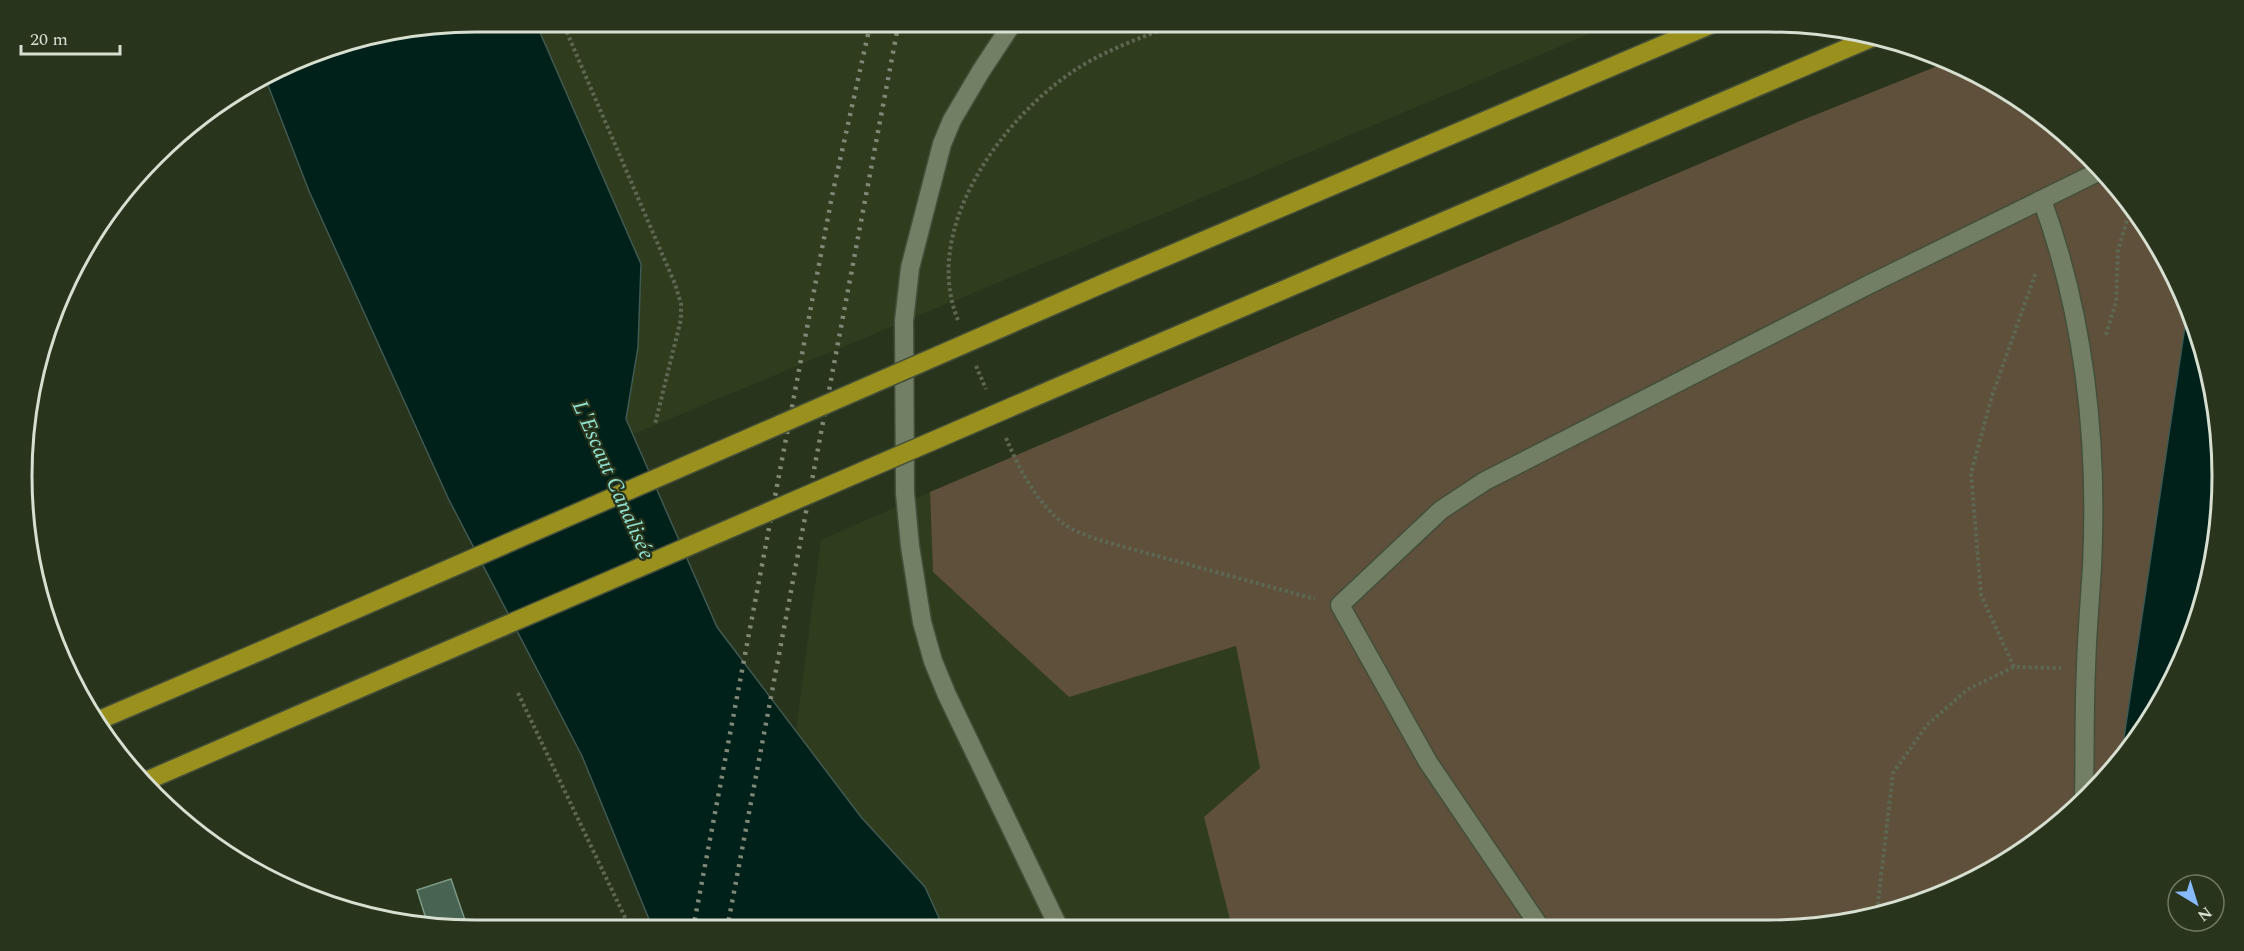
<svg xmlns="http://www.w3.org/2000/svg" width="2244" height="951" font-family="Spectral,serif">
<style>
.built{fill:#2f3d1e}
.green{fill:#5e503a}
.water{fill:#00201a;stroke:#405951;stroke-width:1.5}
.building{fill:#486351;stroke:#7c9985;stroke-width:1.5}
.lines{fill:none;stroke-linecap:round;stroke-linejoin:round}
.minor-casing{stroke:#444f3a;stroke-width:21}
.highway-casing{stroke:#444f3a;stroke-width:21}
.path{stroke:#5d6752;stroke-width:4;stroke-dasharray:3 3;stroke-linecap:butt}
.minor{stroke:#727f64;stroke-width:18}
.highway{stroke:#9a901e;stroke-width:18}
.rail{stroke:#7f8875;stroke-width:4.5;stroke-dasharray:3 6;stroke-linecap:butt}
.highway-bridge-casing{stroke:#444f3a;stroke-width:21;stroke-linecap:butt}
.highway-bridge{stroke:#9a901e;stroke-width:18}
.labels{text-anchor:middle;dominant-baseline:central;stroke-width:4.5;stroke-linejoin:round;paint-order:stroke}
.water-label{font-size:22px;font-style:italic;fill:#91e3d2;stroke:#29341c}
.rim{fill:none;stroke:#d7dfd0;stroke-width:3}
</style>
<rect width="100%" height="100%" fill="#29341c"/>
<path class="built" d="M476,21H1620L1182,206L549,469L329,45Z
M930,492L933,572L1069,696L1236,646L1260,768L1204,817L1232,928L944,929L925,887L861,817L796,731L821,540Z"/>
<path class="green" d="M1950,61L1996,82L2068,134L2129,199L2176,275L2188,306L2121,758L2068,817L1969,883L1828,926L1232,928L1204,817L1260,768L1236,646L1069,697L933,572L930,492L1800,121Z"/>
<path class="water" d="M476,21H535L641,264L638,347L626,419L717,627L861,817L925,887L944,929H653L582,756L449,500L309,191L264,75L329,45Z
M2188,306L2208,358L2222,446L2219,535L2199,622L2146,728L2121,758Z"/>
<path class="building" d="M451,879L468,929L427,922L417,890Z"/>
<g class="lines">
<defs>
<path id="minor" d="M1014,21L981,71L952,120L942,144L910,268L904,321L905,493L910,546L922,622L933,661L947,695L1059,928
M2042,200C2085,317 2098,442 2092,567C2090,600 2087,633 2086,667C2084,711 2085,755 2084,799
M1540,927L1428,762L1340,605L1441,510L1485,481L1870,284L2102,170"/>
<path id="highway" d="M1109,281L1719,21
M1134,354L1871,38
M97,721L265,649
M146,781L298,715"/>
</defs>
<use href="#minor" class="minor-casing"/>
<use href="#highway" class="highway-casing"/>
<path class="path" d="M562,21L675,284L681,304V319L655,424
M958,320C921,230 1000,121 1072,72C1106,49 1146,36 1184,21
M2106,335L2116,302L2118,250L2132,203
M976,366L986,389
M1006,438C1019,469 1037,503 1064,524C1074,531 1087,536 1099,540L1315,599
M2014,667L1981,595L1971,473L1992,396L2036,272
M518,693L631,930
M1877,911L1893,773L1927,725L1968,689L2014,667L2061,668"/>
<use href="#minor" class="minor"/>
<use href="#highway" class="highway"/>
<path class="rail" d="M693,929L832,196L871,21
M727,929L899,21"/>
<defs>
<path id="highway-bridge" d="M265,649L1109,281
M298,715L1134,354"/>
</defs>
<use href="#highway-bridge" class="highway-bridge-casing"/>
<use href="#highway-bridge" class="highway-bridge"/>
</g>
<g class="labels">
<g class="water-label">
<text transform="translate(613 480) rotate(66)">L'Escaut Canalisée</text>
</g>
</g>
<path d="M0 0H2244V951H0ZM476 32H1768A444 444 0 0 1 2212 476V476A444 444 0 0 1 1768 920H476A444 444 0 0 1 32 476V476A444 444 0 0 1 476 32Z" fill="#29341c" fill-rule="evenodd"/>
<path class="rim" d="M476 32H1768A444 444 0 0 1 2212 476V476A444 444 0 0 1 1768 920H476A444 444 0 0 1 32 476V476A444 444 0 0 1 476 32Z"/>
<g transform="translate(2196 903) rotate(142)"><circle r="28" fill="#29341c" stroke="#6f7864" stroke-width="1.5"/>
<path d="M0-4.5L10 22L0 15L-10 22Z" fill="#87bbfb"/>
<text y="-9" font-size="16" font-weight="bold" text-anchor="middle" fill="#d7dfd0">N</text>
</g>
<path d="M21 45v9h99v-9" fill="none" stroke="#d7dfd0" stroke-width="3"/>
<text x="30" y="45" font-size="18" fill="#d7dfd0" stroke="#29341c" stroke-width="4.5" paint-order="stroke">20 m</text>
</svg>
